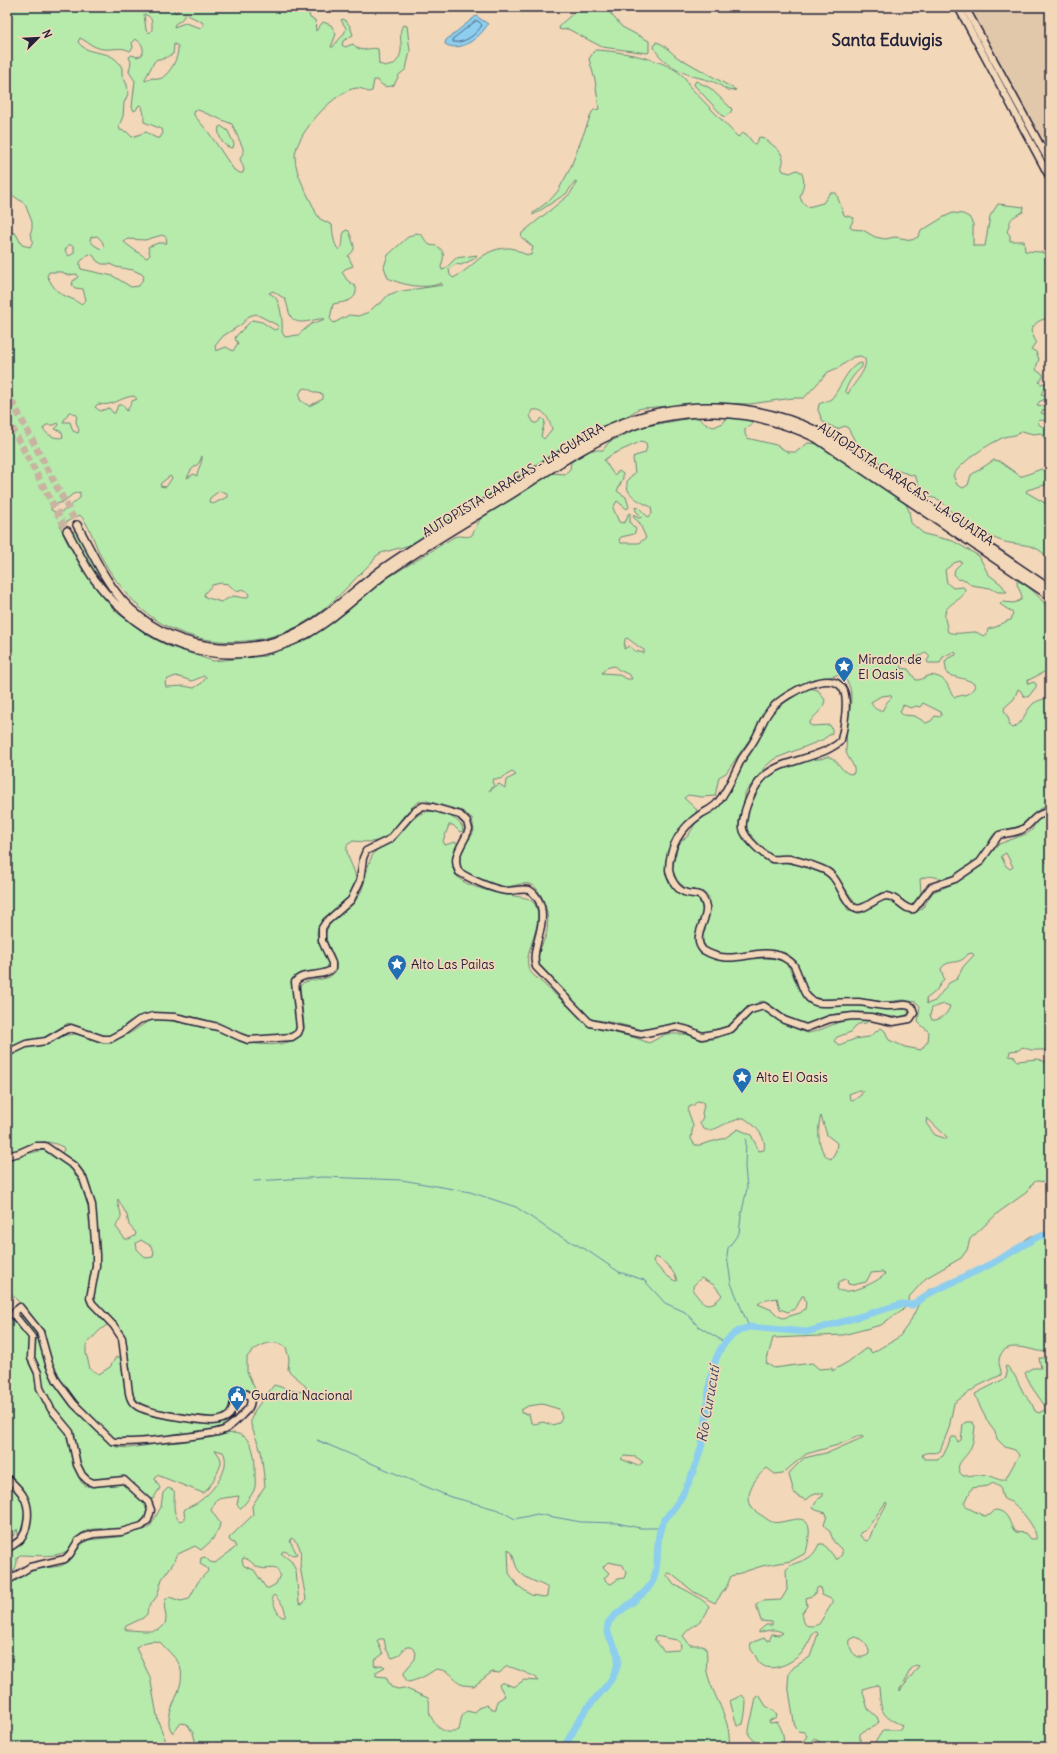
<svg xmlns="http://www.w3.org/2000/svg" width="1057" height="1754" font-family="Delius,sans-serif">
<style>
.built{fill:#e2c8aa}
.green{fill:#b6ebac;stroke:#6c8674;fill-rule:evenodd}
.water{fill:#8dceee;stroke:#6289a6}
.lines{fill:none;stroke-linecap:round;stroke-linejoin:round}
.shore{stroke:#4d6783;stroke-width:1}
.stream{stroke:#6289a6;stroke-width:1}
.river{stroke:#8dceee;stroke-width:7}
.trunk-tunnel{stroke:#c8b3a0;stroke-width:7;stroke-dasharray:7 3.5;stroke-linecap:butt}
.secondary-casing{stroke:#22223b;stroke-width:9}
.trunk-casing{stroke:#22223b;stroke-width:10}
.secondary{stroke:#f2d7b9;stroke-width:6}
.trunk{stroke:#f2d7b9;stroke-width:7}
.labels{text-anchor:middle;dominant-baseline:central;stroke-width:3.5;stroke-linejoin:round;paint-order:stroke}
.street-label{font-size:13px;fill:#22223b;stroke:#f2d7b9}
.poi-label{font-size:13px;fill:#22223b;stroke:#f2d7b9;text-anchor:start}
.water-label{font-size:14px;font-style:italic;fill:#37445f;stroke:#f2d7b9}
.district-label{font-size:17px;font-weight:bold;fill:#22223b;stroke:#f2d7b9}
</style>
<rect width="100%" height="100%" fill="#f2d7b9"/>
<filter id="ink" filterUnits="userSpaceOnUse"><feTurbulence type="fractalNoise" baseFrequency=".025" numOctaves="2"/><feDisplacementMap in="SourceGraphic" scale="8" xChannelSelector="R" yChannelSelector="G"/><feConvolveMatrix kernelMatrix="1 2 1 2 8 2 1 2 1" color-interpolation-filters="sRGB"/></filter>
<g filter="url(#ink)">
<path class="built" d="M968,7H1050V155L1034,126Z"/>
<path class="green" d="M7,7H174V11L176,13L180,7H320L316,11L310,12L309,14L310,18L315,20L316,31L323,22L331,25L336,34L331,47H333C337,40 345,36 346,28L341,20L344,19L350,26L353,35L343,41L342,45L345,47L353,44C363,55 367,46 378,49L379,64C385,66 391,68 396,62C407,49 396,36 403,25L407,26L410,51L406,69L399,75L394,85C387,88 382,87 378,80H374L372,91L368,92C365,90 361,88 357,88C336,89 295,135 295,156C295,176 309,195 316,213L320,219L332,225C333,233 333,244 339,250C346,244 340,235 346,230L349,231C350,234 355,247 354,249C353,252 350,254 348,256L353,266L345,269L342,272L347,280L356,287C358,302 343,302 333,304L330,319L334,323L349,315L358,316L369,312L376,305L381,303L388,295L396,292L443,285L441,283C426,290 402,285 388,278L384,267L388,255L408,237L416,233C425,234 423,241 430,245C431,246 434,245 436,246C447,251 443,259 441,267L442,270L445,269L456,258L477,255L474,259L461,265L456,264L449,269L450,275L453,278C474,268 481,249 507,248C516,247 523,256 531,255L533,247L521,237L522,233L570,194L577,182L575,181L567,193L533,215V213L550,200L558,191L570,169L592,112L594,110L599,109L595,80L589,59L595,50C619,51 669,59 685,78C687,80 688,84 689,86L738,137L743,133L746,134L754,144L757,143L759,137L765,138C770,145 781,148 783,159C784,164 780,166 783,171L790,173L797,170L801,172C806,182 803,187 800,197L802,202L808,207L823,203L830,193H836L844,215L854,218L850,227L852,229L863,230L875,237L885,239L895,237L912,240L918,237L921,231L944,217L953,213L963,214L969,217L973,224V246H985L990,216L998,204L1024,207L1023,212C1008,219 1012,218 1007,232L1010,235V241H1024L1025,251L1041,252L1048,255L1050,254V319C1041,318 1034,323 1031,331L1036,342L1031,349L1036,352L1039,359L1036,368L1037,371L1043,374V377L1039,382L1041,384L1050,382L1049,387L1045,388L1041,394L1045,395H1050V398L1040,401L1037,405L1048,407V409L1042,411L1041,413L1048,415L1050,417L1048,421L1040,420L1037,423L1043,427L1049,425L1050,438H1044L1041,433L1033,434L1022,431C1013,438 1010,434 1002,438C984,447 965,459 953,475L957,485L963,488L968,485L971,475L994,460L999,461L1020,476H1023L1041,469L1047,472L1049,480L1048,484L1027,490L1026,492L1050,506V562C1036,539 1020,548 999,540C982,534 966,522 952,512C948,509 945,504 941,501C935,497 929,499 922,492C918,487 918,481 915,476L892,469L871,458L857,445L848,428L845,426L837,429L823,422L818,410L819,404C823,402 828,401 831,399C840,390 849,363 862,363V367C854,374 849,381 845,391L848,394C853,383 868,371 865,359L861,356L853,357L840,367L828,372L804,398H793L750,404L707,403L643,408L638,409L623,419L590,430L410,545L381,553L376,556L374,560C351,582 330,609 302,624C248,654 171,646 130,597C118,584 105,566 98,550C93,538 89,525 80,515L60,525L65,538L83,571L116,612L149,636L168,646L213,661L265,656L310,638L389,577L454,537C460,534 466,539 472,535L480,519L502,503L551,473L565,474L570,469L571,462L591,450H603L609,442L642,427L697,417L707,425L714,427L723,423L726,419C734,417 746,416 752,422V425L745,429V434L747,438L776,445L788,452H796L808,443L819,444L888,490L906,504L909,511L911,523L924,534L953,541L979,556L988,574L1001,584L1007,592H998L990,588L971,585L966,580L957,579L954,574L955,569L962,562L960,561L954,563L945,570L947,583L953,588L963,587L965,589C964,604 939,601 946,623C947,627 947,629 948,632C954,635 967,632 975,632C978,632 980,635 984,636L987,634L988,629L996,627L1007,621L1011,620L1013,613L1000,604L1002,602L1014,603L1021,600L1022,596L1017,584V581C1027,583 1046,603 1050,612V674L1044,672L1027,681L1028,684L1034,682L1036,684V687L1028,697L1024,696L1020,690L1018,689L1014,699L1005,707L1004,710L1009,720V726L1013,728C1024,723 1025,710 1034,703C1040,699 1047,700 1050,693V807C1038,805 1032,818 1023,824C1015,830 1002,827 994,834C988,840 987,852 980,857C974,863 954,879 947,879C937,879 931,873 920,879L921,893L915,905L910,906C877,877 870,913 856,904L837,877L827,868L793,857H773L769,855L761,849L746,829C742,787 783,759 820,759C823,759 826,756 829,757C839,760 840,771 850,774L854,773C856,764 846,758 846,750C847,742 846,732 847,725C849,710 859,681 837,675L803,684L776,699L761,718L756,730L726,773L719,777L715,796L702,797L688,795L684,798L697,810C694,818 684,823 679,830C671,839 663,868 670,878C672,882 675,887 679,890C688,896 699,895 702,907C706,921 691,931 696,945C706,972 767,950 784,962C792,968 794,981 799,989L802,988C803,982 801,975 799,970C790,938 753,955 731,955C721,956 713,952 704,948L702,939L709,913V897L702,891L687,889L677,881L672,869L678,846L681,841L688,836L695,824L720,804L769,713L782,701L809,688L818,690L825,700C823,712 813,715 809,724L812,726L830,725L832,729V733L822,740L774,759L765,767L745,793V801L739,822L740,828L744,839L758,854L763,858L768,860L801,865L824,873L831,880L848,910C867,921 870,900 886,899C895,899 904,910 912,913L922,909L933,892L953,884L981,865L999,844L1026,834L1031,831L1038,820L1050,815V855L1045,860L1050,867V911L1048,913L1050,915V1050H1031L1022,1047L1019,1050L1010,1051L1009,1056L1015,1057L1017,1061L1038,1059L1045,1062L1050,1061V1182L1036,1181L1031,1185L1027,1192L999,1212L970,1239L967,1250L961,1258L926,1278L909,1297L906,1307L881,1325L843,1335L773,1338L766,1363L774,1368L812,1363L819,1369L832,1368V1371L848,1362L865,1349H869L872,1353L899,1337L910,1322L921,1299L928,1290L978,1273L992,1261L1003,1258L1016,1252L1025,1240L1031,1236L1050,1233V1352C1037,1354 1003,1335 999,1360C998,1365 1002,1370 1001,1375L978,1386L954,1403L949,1428L940,1451C934,1455 928,1450 922,1455L924,1459H937L943,1456L952,1437H956L958,1442L961,1440L963,1424L966,1422H972L975,1426C974,1434 974,1442 970,1449C966,1459 951,1465 963,1476C973,1476 982,1472 993,1477C997,1478 999,1481 1005,1480L1019,1455L1015,1450L1005,1447L997,1439L995,1432L989,1424L981,1409L975,1394L1006,1378L1007,1373L1005,1367L1007,1366L1015,1376L1024,1394L1031,1402L1035,1411L1039,1413L1046,1409L1045,1406L1033,1389L1025,1373L1032,1368H1041L1039,1358H1050V1747H872L883,1730H900L902,1726L900,1724C879,1716 881,1707 879,1687L876,1685L862,1689L868,1709L877,1717L879,1722C876,1729 865,1728 860,1734V1747H827L814,1738L813,1742L817,1747H799L807,1736L804,1732L798,1731L795,1728L788,1684L789,1673L794,1667L810,1657L818,1634L817,1632H814C810,1639 806,1648 801,1654C789,1665 764,1677 756,1657C753,1651 749,1650 751,1643L764,1638L769,1641L772,1634L779,1635L783,1633C776,1628 767,1630 759,1633V1631L766,1625H772V1622L761,1621L756,1605L762,1601L781,1600L787,1590L786,1570C795,1558 810,1566 819,1544H824L836,1559H838L842,1554V1550L834,1542L830,1532L824,1525L827,1516L826,1513L816,1510L813,1508L817,1500L823,1496V1493H815L806,1500L797,1496L794,1492L789,1475L791,1471L804,1458L830,1452L864,1437L861,1435L838,1445L806,1454L783,1473L775,1474L767,1468C756,1476 743,1494 752,1508C755,1512 760,1514 764,1517C767,1519 769,1521 772,1522C783,1526 812,1506 809,1536C808,1543 808,1549 804,1554L791,1561L762,1566L731,1576L727,1586L715,1603L694,1592L670,1573L666,1574L674,1585C682,1587 704,1600 709,1606C705,1623 691,1624 683,1636L690,1645H703L706,1649C708,1658 705,1667 708,1676C715,1700 732,1721 729,1747H197L193,1733L187,1724L181,1723L174,1732H172C159,1713 192,1686 178,1662C174,1656 166,1649 161,1643C154,1639 141,1642 136,1648L150,1677L158,1721L168,1747H7V1586L24,1574L38,1569L61,1566L66,1563L72,1558L81,1545L88,1540L118,1537L146,1529L150,1527L161,1507L163,1493L168,1488C170,1489 172,1489 174,1491C176,1492 170,1514 180,1521L185,1519L184,1511L185,1509C190,1506 197,1504 201,1500C213,1491 232,1468 223,1452L215,1450C217,1453 221,1457 221,1461C222,1467 208,1491 203,1493L157,1475L155,1479L160,1488L153,1499L148,1498L123,1477L94,1481L88,1479L80,1465L71,1429L52,1408L42,1388L34,1354L33,1335L18,1317L17,1315L23,1317L38,1334L50,1373L68,1402L109,1443L117,1447L129,1448L233,1433C255,1435 255,1458 255,1475C255,1480 256,1486 254,1490C251,1497 245,1503 241,1508H239L237,1504L239,1496L217,1499L211,1510L220,1523L219,1528L212,1540L201,1550L195,1546L176,1555L174,1562L162,1579L157,1596L148,1608L147,1614L143,1618L126,1626L125,1629L127,1630C139,1630 165,1636 166,1619C166,1612 163,1606 165,1600L169,1597L181,1601L189,1599L198,1582L208,1571L207,1568L200,1564L201,1558L205,1557L210,1562L215,1563L236,1547L234,1543L230,1541L229,1538L253,1515L252,1506L265,1486L261,1451L251,1425V1419L255,1410L274,1385L294,1391L304,1392L307,1389C303,1381 294,1377 288,1370L289,1359L286,1347C273,1337 256,1346 247,1357V1372L255,1389L256,1399L254,1400C251,1392 250,1388 240,1389C231,1394 233,1406 227,1414L215,1418L197,1420L199,1422H219L233,1416L232,1419L226,1425L209,1430L154,1438L120,1440L113,1438L80,1405L62,1384L50,1361L44,1330L7,1289V1158L44,1150C57,1155 74,1169 81,1181C91,1199 95,1247 93,1268C92,1278 85,1291 88,1301C91,1311 103,1315 108,1324L99,1331L86,1345V1353L90,1369L99,1374L110,1367L116,1357H120L128,1402C132,1415 169,1420 181,1419V1416L178,1413C163,1410 139,1409 132,1393C130,1376 130,1348 122,1333C116,1323 95,1307 94,1298C92,1288 98,1275 99,1265C101,1246 95,1189 84,1173C79,1164 70,1159 61,1154L64,1150L63,1147C34,1133 32,1152 7,1153V217L9,220L8,230L16,234L22,245L30,247L33,241L30,234L32,229V222L25,204L11,194L7,195ZM144,14C153,17 152,22 152,30L149,33L146,30ZM186,14L202,22L204,25L201,28L185,23L174,27L175,24L181,20ZM80,38C88,42 94,48 103,49C114,50 121,46 130,51L133,48L132,42L135,39C142,42 145,49 142,55L137,57L132,55L129,57L131,62L129,72L135,81L132,107L134,111L136,110L139,105L142,106L144,115V122L162,129L163,133L160,138H156L146,132L132,137L127,132L120,130L119,126L123,116L124,103L128,94L127,85L122,74V68C111,46 91,59 78,42ZM174,44L178,46C179,58 170,74 160,79L152,78L145,81V79L154,62L157,59H163L173,54ZM198,110L232,124L243,148V153L240,159L244,169L243,173H240L234,170L209,133L194,115V111ZM162,235L166,237L167,243H158L148,247L150,255L147,258C144,257 126,244 124,242L128,239L145,240ZM97,236L102,241L104,246L101,249L94,245L90,240L91,237ZM68,245H71L74,247V253L69,256L65,251ZM89,254L93,255L97,261L102,264H110L116,267L133,270L142,274L144,277L139,286L131,287L113,276L81,269L80,266V262ZM49,272H62L68,275L77,274L78,277L73,281L72,285L75,288L83,289L86,300L81,304C77,303 76,300 72,299C57,293 55,290 47,276ZM273,291L285,299C288,305 288,312 291,317C299,328 316,317 325,319L311,324L298,335L285,337L282,332C283,324 281,302 274,296C273,295 270,294 269,293ZM256,314L277,325L279,328L274,330L262,322L252,320L236,336L235,339L238,343L233,351L226,347L216,351L215,346L223,336L242,324L249,316ZM306,388L316,393L323,394V399L309,406L300,400L299,395L302,389ZM134,396L137,399L132,401L127,411L123,405H118L115,413H113L109,408L100,411L95,407L98,404C114,407 120,397 134,396ZM533,410C545,408 549,420 552,429L544,439L541,436L545,421L542,418L537,423H534L530,416ZM69,412H71L77,415L76,422L79,430L78,433L73,431L70,422H63ZM58,423L59,425L55,429L62,432L63,437C57,440 47,435 43,429L46,425H54ZM642,441L646,443L647,447L645,453L635,456L633,458L635,473L628,479C622,494 641,502 651,507L652,514L648,517L639,508L635,507L636,511L642,517L638,518L634,514L633,517L639,522L646,538L639,543H621L619,540L621,537L634,534L636,529L630,523V513L628,514L626,521L623,523L619,522L613,508L617,501L627,509L629,507L626,497L617,491L623,478V474L619,471L614,475L604,460L611,455ZM202,456C203,463 197,469 197,476L194,474L187,478L191,470L199,463ZM170,476L172,478L166,487L160,486L161,483ZM219,491L227,493V497L213,504L209,502L210,498ZM80,492V498C71,504 63,517 51,510V506L63,502L73,494ZM221,583L228,584L236,591L243,589L248,592L249,596L245,598L233,596L221,602L205,597L204,594L212,585ZM627,638C633,642 637,646 644,650V653L635,651L629,646L624,649L625,639ZM926,652L930,656L927,661L928,663H940L943,657L953,652L956,653V655L948,658L945,662L947,674C954,678 970,678 975,685C972,695 963,695 955,697C950,693 950,689 947,684C944,678 934,674 928,676C923,678 922,680 916,680L908,669L901,668L903,660H906L910,663L914,657L920,656ZM614,666L619,670L630,675L632,679H627L617,674L602,673L606,668ZM176,676L192,681L204,676L206,677L202,683L194,688L184,686L166,687L165,682L168,679ZM890,695L892,697L887,702L882,711C877,711 872,707 871,702L881,696ZM923,703L941,712L942,715L939,717L935,716L931,721L926,723L915,716L903,715L900,712L903,705L911,708L916,706L920,707ZM512,772L516,775L506,780L505,788L499,784L489,791L494,785L492,782L493,779H500ZM424,800L462,811L472,818L474,831C467,846 453,852 463,871L499,887C509,889 519,882 529,884C535,885 537,889 540,894C548,906 550,924 545,938C541,948 536,954 540,965L591,1019L615,1023L643,1030H648L675,1023L686,1025L698,1031L705,1032L730,1026L748,1007L762,1001C777,1006 785,1020 802,1024C812,1026 821,1018 831,1015C839,1013 849,1013 858,1012C871,1012 899,1022 909,1013L906,1009C885,1011 864,1005 843,1004L840,1002L842,999H861L885,1002L903,1000L916,1002L920,1006L918,1022L929,1032L928,1041L921,1050L905,1047L889,1040L885,1031L881,1028L869,1037L855,1039L839,1045L834,1041L837,1037L851,1032L858,1024L866,1023L868,1021C850,1011 824,1032 807,1033L763,1010L749,1015L734,1031L714,1039L702,1040L688,1034H666L649,1043L636,1038L591,1027L537,978C533,975 529,971 528,966C524,949 549,917 532,901C527,897 520,897 514,896C499,893 458,887 454,871C451,862 455,852 458,844L455,842L445,845L443,841L449,825H453L460,832L463,831L462,826C458,820 449,815 442,813C416,806 412,823 395,838C388,844 377,847 372,856C365,870 366,889 355,901C347,911 330,918 326,932C323,944 344,964 333,974C325,983 308,976 300,986L304,1027C300,1049 259,1046 242,1041C231,1038 222,1031 211,1028C200,1025 188,1024 177,1022C168,1020 159,1018 150,1021C141,1024 129,1037 120,1036V1030C141,1003 190,1014 218,1024C226,1027 233,1031 241,1034C253,1038 284,1038 295,1032L298,1024L291,981C300,967 319,978 331,967C331,955 317,945 317,933C318,914 346,908 354,889C361,871 345,862 347,845L353,841C365,842 383,844 392,833C398,824 403,815 411,808C415,804 419,801 424,800ZM1006,853L1013,867L1010,869L1006,866L1001,856ZM968,954L972,953L974,955L963,967L957,979L949,983L935,1001L927,1004L926,999L935,992L944,979L941,969C947,958 959,967 968,954ZM944,1004L950,1006C948,1014 940,1021 932,1020L930,1015L932,1008ZM68,1023L81,1028L83,1033L58,1036L56,1031ZM859,1090L863,1091L861,1095L854,1100L850,1099L849,1094ZM697,1101L703,1102L704,1106L702,1113L703,1117L700,1123C704,1136 717,1128 725,1124C730,1122 735,1121 740,1118H744C755,1125 767,1137 764,1150L759,1151L751,1135L738,1129L725,1138L700,1145H695L691,1139L693,1125L688,1111L689,1107L694,1105ZM821,1116L827,1135L837,1143L836,1151L831,1159C817,1155 817,1125 821,1116ZM927,1118L946,1136L947,1139L935,1135L926,1123ZM118,1199L127,1215L129,1225L136,1233L135,1236L129,1239H125L116,1227C117,1222 122,1220 121,1215C121,1209 116,1205 118,1199ZM141,1240L151,1246L154,1251L153,1257L146,1258L137,1249L136,1243ZM655,1257C662,1258 677,1274 677,1281C672,1282 655,1265 653,1261ZM883,1272L885,1274C878,1282 846,1297 837,1289L839,1282L845,1279H847L848,1284L853,1285L866,1282L871,1273ZM701,1278L714,1285L722,1295C720,1298 718,1300 715,1302C704,1308 700,1299 693,1291V1286ZM802,1296H804L806,1303L805,1309L800,1313L783,1318L778,1316L772,1310L758,1304L762,1301L777,1298L780,1309L788,1312L796,1308ZM542,1404L559,1409L562,1418L559,1423L552,1425L543,1422L534,1424L531,1422L529,1414L521,1413V1410L528,1406ZM624,1456L636,1457L643,1462L638,1466L621,1459ZM993,1483L1000,1487L1003,1498C1006,1501 1011,1501 1014,1504C1022,1511 1038,1530 1036,1539H1030L1025,1533C1022,1532 1018,1533 1016,1532C1009,1528 1011,1511 995,1510L990,1515L984,1516L966,1507L965,1503L972,1488L988,1486ZM886,1502L887,1504L874,1526L869,1540L866,1541L860,1536V1533L866,1530ZM291,1538C306,1546 298,1560 301,1572C303,1581 304,1590 306,1599L303,1604L299,1603L296,1571L292,1562L281,1553L284,1551L293,1555L297,1554L290,1541ZM508,1549C515,1553 513,1564 519,1571C526,1580 539,1582 548,1588L547,1596L544,1597L531,1595L517,1585L509,1573ZM243,1558C251,1559 253,1566 260,1568C266,1570 271,1567 277,1569L280,1575L276,1584L269,1588H266L254,1570L244,1566L242,1561ZM608,1562L623,1565L626,1573L624,1578L618,1579L611,1584L607,1582L604,1579L609,1573L603,1567ZM820,1587L822,1595L831,1599L833,1602L819,1624C815,1626 805,1628 804,1622C803,1620 803,1616 802,1613L807,1606L806,1598L814,1595L817,1588ZM274,1595C280,1601 287,1608 285,1617H282C276,1613 274,1604 272,1597ZM655,1636L677,1640L680,1642L681,1647L679,1650L664,1651L654,1639ZM855,1637C862,1638 870,1647 869,1654C858,1663 848,1651 850,1640ZM379,1639H384L386,1649L392,1658L398,1656L406,1647H411L416,1652L415,1659L404,1672L405,1678L408,1682C419,1680 427,1675 436,1669C453,1671 451,1677 463,1685L474,1686L492,1672L499,1673C502,1672 503,1668 506,1667C510,1665 530,1675 536,1677L538,1681L524,1680L514,1687L504,1683H501L499,1685L505,1696L497,1701L496,1709H492L487,1705L478,1708L475,1713L467,1711C460,1715 461,1723 459,1730C446,1737 434,1726 430,1714C428,1708 431,1703 428,1698L404,1688L398,1689L391,1687L386,1677L376,1676V1672L385,1667L382,1665L376,1666L374,1665L375,1660L383,1654L377,1641ZM916,1665L919,1666L900,1691V1689L911,1669Z
M597,7H605L622,27L649,41V52L648,53L602,47L568,29L562,30L559,29L560,25L579,8L592,10Z
M656,42C667,44 673,58 685,61L736,90C727,93 722,85 714,82C706,79 698,78 690,75C678,71 658,59 654,47Z
M696,81L710,88L732,109L731,112L725,117L723,116L695,86L694,84Z
M221,126L228,131L234,144L233,148C223,148 217,135 219,127Z
M74,531H77L123,605L122,606L99,580L72,533Z
M7,1295L12,1301L10,1312L12,1320L29,1338L38,1390L51,1416L66,1432L75,1467L81,1482L86,1486L92,1487L121,1481C129,1488 141,1495 147,1503C158,1519 131,1528 119,1529C109,1530 96,1527 86,1531C77,1534 75,1542 70,1548C61,1559 33,1555 20,1555L17,1558C17,1567 15,1571 7,1577V1553C12,1550 18,1547 22,1543C32,1532 35,1507 26,1495C22,1489 13,1484 7,1480Z
M7,1480L24,1503L25,1521L21,1533L18,1534L17,1529L14,1535L7,1538Z
M742,1695L746,1700C746,1708 745,1715 743,1724L737,1726L730,1701Z
M759,1695L766,1706L777,1714L776,1717L769,1721L770,1723L777,1722C781,1727 785,1737 783,1743L772,1747H760L749,1735C748,1727 755,1708 756,1697Z"/>
<path class="water" d="M476,16L488,24C481,36 461,54 445,44L446,40Z"/>
<g class="lines">
<path class="shore" d="M476,21H478L482,25C477,34 464,44 453,42V39Z"/>
<path class="stream" d="M746,1139L745,1167L747,1188L741,1216L739,1233L728,1248L727,1256L731,1283L749,1327
M254,1181L324,1177L402,1180L470,1192L516,1207L554,1233L585,1249L619,1272L644,1280L665,1303L685,1312L698,1326L726,1343
M328,1445L317,1440L448,1496L499,1510L515,1519L537,1514L581,1522L617,1523L640,1528H661"/>
<path class="river" d="M564,1747C572,1735 577,1722 585,1711C596,1695 616,1682 618,1661C620,1648 604,1637 608,1624C611,1613 647,1598 654,1578C660,1562 655,1543 661,1527C664,1518 671,1512 676,1505C684,1494 690,1481 694,1469C699,1456 703,1442 705,1429C710,1394 706,1339 749,1327L807,1332L902,1304L912,1305L930,1293L991,1264L1039,1236L1050,1235"/>
<path class="trunk-tunnel" d="M7,392L77,525
M7,418L67,531"/>
<defs>
<path id="secondary" d="M958,7L1050,178
M965,7L1050,163
M7,1053L26,1044L46,1041L65,1030L71,1028L103,1039H110L123,1032L139,1020L153,1016L175,1017L218,1027L240,1037L248,1040L292,1037L298,1033L300,1028L295,982C303,971 322,978 332,969V963L322,941V928L326,922L351,900L360,881L363,858L366,851L390,839L408,818L415,811L423,806L432,807L460,815L467,822L469,829C464,844 450,856 459,872C470,879 494,890 507,891C514,891 522,888 529,890C535,893 540,901 541,907C546,929 530,950 536,967L590,1023L641,1034L676,1027L688,1030L702,1036L718,1033L731,1029L750,1010L764,1006L784,1020L806,1028L830,1019L853,1016L871,1017L893,1022L910,1019L914,1013L912,1007C905,1002 897,1007 889,1006C878,1006 868,1003 858,1002C846,1002 834,1003 822,1003C800,1003 802,977 793,964C790,961 786,959 783,957C755,945 734,969 703,950C691,937 708,921 706,907C702,889 695,897 684,892C676,889 670,878 669,870C669,846 682,827 701,814C706,811 714,808 718,802C728,790 734,774 741,760C746,752 752,745 756,737C762,726 764,715 774,706C786,694 831,668 843,689C849,699 844,728 841,740C838,745 832,747 827,750C786,768 761,759 745,811C744,817 742,823 743,829C744,837 764,856 772,859C778,860 784,858 790,859C800,861 812,865 822,869C839,875 840,895 852,906C862,915 876,896 887,896C898,897 904,911 914,909L931,887L955,879L980,862L999,835C1006,833 1014,833 1021,830C1033,824 1032,814 1050,812
M7,1156L19,1153L35,1146H45L74,1166L83,1178L92,1205L96,1254V1266L90,1298L92,1303L114,1326L122,1338L129,1393C130,1399 132,1403 137,1406C149,1414 197,1420 212,1421C241,1419 228,1402 239,1393L247,1394C253,1399 251,1407 245,1412C239,1418 232,1426 224,1430C212,1435 124,1445 112,1441L74,1404L57,1381L49,1364L40,1332L20,1307L15,1311L14,1315L32,1337L31,1358L38,1373L40,1388L51,1409L70,1432L77,1465L82,1475L87,1480L93,1483L124,1480L148,1502L151,1510L148,1520L142,1526L121,1532L94,1534L84,1537L78,1541L70,1554L65,1559L30,1567L7,1581
M7,1478C22,1491 31,1502 27,1523C26,1529 24,1536 20,1540C16,1544 11,1546 7,1549"/>
<path id="trunk" d="M77,525C91,550 103,578 122,600C167,650 243,661 302,630C333,613 357,587 385,567C426,539 469,513 511,487C544,467 576,443 612,427C678,398 755,401 819,432L1050,589
M67,531C76,547 84,565 95,580C143,643 217,673 293,641C328,626 355,597 385,574C424,546 466,522 507,497C542,475 576,451 613,434C677,404 753,407 816,438L1050,596"/>
</defs>
<use href="#secondary" class="secondary-casing"/>
<use href="#trunk" class="trunk-casing"/>
<use href="#secondary" class="secondary"/>
<use href="#trunk" class="trunk"/>
</g>
</g>
<defs>
<symbol id="sight-pin" viewBox="-11 -11 22 30"><path d="M0 17L-7.5 6A9.5 9.5 0 1 1 7.5 6Z" fill="#1f6fb2" stroke="#f2d7b9"/><path d="M0-6L1.8-2.2L6-1.7L2.9 1.2L3.7 5.4L0 3.3L-3.7 5.4L-2.9 1.2L-6-1.7L-1.8-2.2Z" fill="#fff"/></symbol>
<symbol id="civic-pin" viewBox="-11 -11 22 30"><path d="M0 17L-7.5 6A9.5 9.5 0 1 1 7.5 6Z" fill="#1f6fb2" stroke="#f2d7b9"/><path d="M-.6-6.5H3V-4.5H.6V-3L4-1V1h2V6H-6V1h2V-1L-.6-3ZM-1.2 2.5V6h2.4V2.5Z" fill="#fff"/></symbol>
</defs>
<g fill-rule="evenodd">
<use href="#sight-pin" x="833" y="655" width="22" height="30"/>
<use href="#sight-pin" x="386" y="953" width="22" height="30"/>
<use href="#sight-pin" x="731" y="1066" width="22" height="30"/>
<use href="#civic-pin" x="226" y="1384" width="22" height="30"/>
</g>
<g class="labels">
<g class="street-label">
<text transform="translate(513 480) rotate(-31)">AUTOPISTA CARACAS - LA GUAIRA</text>
<text transform="translate(906 484) rotate(34)">AUTOPISTA CARACAS - LA GUAIRA</text>
</g>
<g class="poi-label">
<text x="858" y="659">Mirador de<tspan x="858" dy="15">El Oasis</tspan></text>
<text x="411" y="964">Alto Las Pailas</text>
<text x="756" y="1077">Alto El Oasis</text>
<text x="251" y="1395">Guardia Nacional</text>
</g>
<g class="water-label">
<text transform="translate(708 1404) rotate(-80)">Río Curucutí</text>
</g>
<g class="district-label">
<text x="887" y="40">Santa Eduvigis</text>
</g>
</g>
<rect width="1057" height="1754" fill="none" stroke="#f2d7b9" stroke-width="24"/>
<rect x="12" y="12" width="1033" height="1730" fill="none" stroke="#22223b" stroke-width="1.5" filter="url(#ink)"/>
<g transform="translate(38 38) rotate(66)" stroke="#f2d7b9" stroke-width="3" paint-order="stroke">
<path d="M0-3L7 15L0 10L-7 15Z" fill="#22223b"/>
<text y="-6" font-size="11" font-weight="bold" text-anchor="middle" fill="#22223b">N</text>
</g>
</svg>
